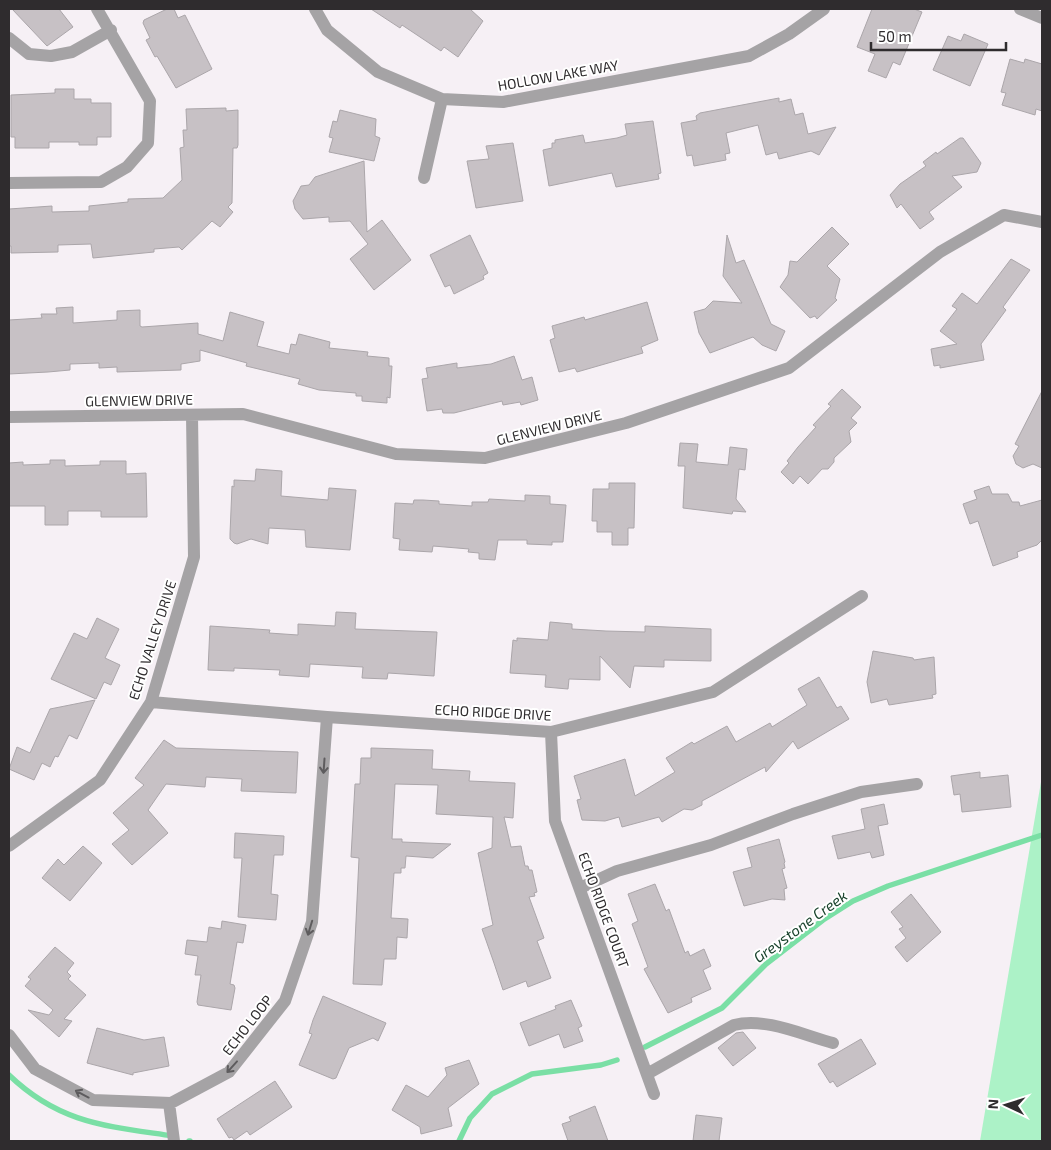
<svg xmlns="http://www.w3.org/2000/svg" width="1051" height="1150" font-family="'Exo 2',sans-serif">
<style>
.green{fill:#acf2c7}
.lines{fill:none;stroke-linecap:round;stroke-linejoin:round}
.stream{stroke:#7adfa5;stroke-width:5.5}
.building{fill:#c7c1c5;stroke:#aba6aa}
.minor{stroke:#a5a3a5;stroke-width:12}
.oneway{stroke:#5e5c5e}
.labels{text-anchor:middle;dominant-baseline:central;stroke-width:4;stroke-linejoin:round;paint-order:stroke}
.street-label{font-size:14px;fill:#2f2c2e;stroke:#fff}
.water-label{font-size:15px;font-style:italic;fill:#19432c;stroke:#fff}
</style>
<rect width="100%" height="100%" fill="#f6f0f5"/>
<path class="green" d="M1042,776V1141H980Z"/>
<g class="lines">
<path class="stream" d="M645,1047L722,1008L766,964L823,920L853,901L888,886L1042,835
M9,1075C60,1124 107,1126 173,1136
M189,1141H190
M459,1141L470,1118L492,1094L532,1074L601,1065L617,1060"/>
</g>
<path class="building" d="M12,9H59L73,27L47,46Z
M167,9H174L178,18L185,15L212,69L176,88L157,56L155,57L146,40L150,38L143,23L144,20Z
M371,9H470L483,21L458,57L444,47L441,51L402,25L400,28Z
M872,9H914L922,12L900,65L893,62L886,78L868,71L875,54L857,47Z
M964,34L988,44L970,86L933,70L948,36L961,41Z
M1010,59L1024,63L1025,59L1042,64V111L1036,109L1035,115L1002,105L1006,93L1001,92Z
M55,89H74V99H91V103H111V137H97V145H79V142H49V148H15V137H11V95L55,93Z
M779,98V102L791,99L795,115L803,113L808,134L836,127L819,155L811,151L779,159L777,152L766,155L758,125L726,133L730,153L725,154L726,160L694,166L692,155L687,156L681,123L697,120L696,116L700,113Z
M226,108V111L238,110V145L237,148H233L232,203L228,207L233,212L220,227L212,221L182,250L179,247L154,249V252L93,258L91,244L58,245V252L11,253V246H9V209L52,206V212L89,211V206L128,202V199L163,198L182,180L180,148L184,147L183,130H187L186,109Z
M340,110L376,119L375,136L380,138L374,161L329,152L333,138L329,137L333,121L337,122Z
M653,121L661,173L658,174L659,179L616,187L612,173L549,186L543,150L552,148V143H555V140L583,135L585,143L617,138L627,135L625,124Z
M960,138H963L981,163L977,172L952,176L962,187L929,212L934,219L920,229L901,204L897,208L890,195L900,184L926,166L923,162L936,152L937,154Z
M513,143L523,201L476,208L467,161L489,159L486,146Z
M364,161L367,232L382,220L411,260L374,290L350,259L368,244L350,221L329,222V217L303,219L295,209L293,201L301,186L309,185L315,177Z
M832,227L849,244L827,266L840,279L835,298L837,300L817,319L815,316L810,318L780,287L788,275L790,261L797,262Z
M470,235L488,273L483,276L484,279L454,294L450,285L445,287L430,255Z
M727,235L736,263L744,260L771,324L785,331L776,351L762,345L753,337L710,353L699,333L694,312L705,309L713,301L742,303L723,276Z
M1011,259L1030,270L1003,307L1006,310L981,344L984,360L940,368V365L934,366L931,349L957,344L940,331L957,309L952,306L962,293L977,304Z
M647,302L658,340L641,347L643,353L577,372L575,368L559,372L550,340L555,338L552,326L584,317L585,320Z
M73,307V323L117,320V311L140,310V326L142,327L198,323V334L223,341L230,312L264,322L257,346L289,354L291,344L296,345L299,334L330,342L329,348L368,352L367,356L389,358V366H392L390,398L387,397V403L362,401V396H356V393L319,390L298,384L300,379L246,366L247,363L200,350V361L181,364V370L117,372V367L99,368V363L70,364V370L48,372L9,374V320L42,318L41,314H57L56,308Z
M514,356L522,380L532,377L538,400L521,405L520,402L503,405L502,401L454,413H443L442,409L427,411L422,379L428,378L426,368L457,363V368L491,364Z
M842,389L861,407L851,418L857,423L849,431L851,442L834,458V462L828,469H822L808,484L800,476L793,484L781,472L789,463L787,461L798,447L816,427L813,425L831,406L828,404Z
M1042,391V468L1033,464L1023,468L1016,464L1013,456L1019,446L1015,444Z
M680,443L698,444L696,462L728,465L730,447L747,449L745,470L739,469L736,499L746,512L733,511L732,514L683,508L685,466H678Z
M50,460H65V466L100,465V461H126V474L146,473L147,517H101V511H68V525H45V506H9V463L23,462V465L50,464Z
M256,469L282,471L281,496L328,500L329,488L356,490L350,550L306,547L305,530L269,528L268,544L251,539L237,544L234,543L230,539V534L232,486L234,487V480L255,481Z
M609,483H635L634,528H628V545H612V532H597V521H592L593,489H609Z
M989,486L992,494H1008L1012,502H1019L1020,506L1042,500V540L1037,545L1017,552L1018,557L993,566L978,521L970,524L963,504L977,499L974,491Z
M525,495L550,496V504L566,505L563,542H552V545L527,544V540H498L495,560L479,559V553L468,552L469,549L433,546L432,552L399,550L400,539L393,538L395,503L413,504L414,500H423L439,501V504L472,506V502H488L489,499L525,501Z
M336,612L356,613L355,629L437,632L434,676L388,673L387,679L362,678L363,667L310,664L309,677L279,675L280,670L234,668V671L208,670L210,626L270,630L269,633L298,635V624L335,626Z
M97,618L119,629L105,658L120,665L111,685L104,682L96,699L51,679L74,633L87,639Z
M550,622L572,624V629L606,631L645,632V626L711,629V661L664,660V667L634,666L630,688L600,656V680L569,679L568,689L545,687L546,675L510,673L513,640L517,641V638L548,640Z
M873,651L913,658L914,660L934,657L936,694L932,695L933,698L889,705L887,699L871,703L867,682Z
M819,677L837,708L841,706L849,719L798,749L793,741L766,772L765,767L702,801V805L692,810L684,809L662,822L659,817L622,827L619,817L605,821L582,820L577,800L581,799L574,776L625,759L635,796L675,772L666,758L692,742L694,744L727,726L736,742L770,723L772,727L807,705L798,689Z
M95,700L77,739L69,735L58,757L55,756L50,767L42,763L34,780L9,769L17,747L30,753L50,709Z
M164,740L176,748L298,752L296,793L241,791L242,779L206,777L205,787L166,784L148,810L168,833L132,865L112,844L129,830L113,813L144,785L135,778Z
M371,748L433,750L432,769L470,771L469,781L515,783L513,818L504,817L511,847L521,846L525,866H528L529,870H532L537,892L534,893L535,896L529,897L544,938L537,941L551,978L528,987L526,981L503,990L494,963L482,929L493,925L478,853L492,848L493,817L436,814L438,785L395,784L392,839H402V842L451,844L433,858L406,856L405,868H401V873H394L391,918L408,919L407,938L397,937L396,959H384L382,985L353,984L359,858L351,857L355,784H360L361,758H371Z
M980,772V778L1008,775L1011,807L962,812L960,794L954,795L951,776Z
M884,804L888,824L878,826L884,855L872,858L870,852L838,859L832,836L865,829L861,809Z
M235,833L284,836L283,855H274L271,894L278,895L276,920L238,917L242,858H234Z
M779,839L785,862L784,863L785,868L782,869L787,888L784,889L785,900L772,899L744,906L733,872L752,867L747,848Z
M83,846L102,863L70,901L42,878L58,859L64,865Z
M655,884L666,911L669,909L685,953L688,951L690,956L704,949L711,966L703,970L711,989L691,998L692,1002L668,1013L644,969L648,967L632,924L638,921L628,894Z
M911,894L941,932L907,962L895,947L906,938L899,929L903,927L891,912Z
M222,921L246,925L243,943L237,942L230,984L234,985L235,988L231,1010L198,1005L197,1002L201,975H195L198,956L185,954L187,940L207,942L209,927L221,929Z
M55,947L74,963L67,972L71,976L68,979L86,995L64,1019L72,1021L59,1037L28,1010L49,1015L53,1010L25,986L31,979L28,977Z
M323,996L386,1023L378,1041L373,1038L349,1048L336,1078L333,1079L299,1065L312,1034L309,1033L313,1020Z
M571,1000L582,1026L578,1028L583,1041L564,1048L559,1034L529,1046L520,1023L556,1009L555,1006Z
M97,1028L144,1040L164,1037L169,1066L133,1073V1075L87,1063Z
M743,1032L756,1048L733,1066L718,1048L736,1033Z
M861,1039L876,1064L837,1087L833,1081L830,1083L818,1064Z
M469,1060L479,1084L448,1108L452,1126L421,1134L420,1127L392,1110L406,1085L428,1097L447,1075L445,1068Z
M275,1081L292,1107L250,1135L247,1131L234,1140L232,1137L229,1138L217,1119Z
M595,1106L608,1141H568L562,1124L571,1121L569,1117Z
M696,1115L722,1118L719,1141H693Z"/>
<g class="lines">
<path class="minor" d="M315,9L327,30L378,72L442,99L503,102L749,56L789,34L824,9
M1020,9L1042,18
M9,38L29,54L51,56L72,52L111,30
M424,178L442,99
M9,183L101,182L127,167L148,143L150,101L97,9
M9,417L243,414L396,454L485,458L626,423L789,368L940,252L1004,215L1042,222
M151,702L327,717L551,732L713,692L862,596
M551,732L555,821L654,1094
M9,846L100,780L151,702L194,557L192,415
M580,888L617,871L711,845L793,814L861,792L917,784
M9,1035L35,1069L93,1100L171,1103L229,1072L285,1001L312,922L327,717
M647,1074L734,1025C765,1017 803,1035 833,1043
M169,1103L174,1141"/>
</g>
<defs><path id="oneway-shaft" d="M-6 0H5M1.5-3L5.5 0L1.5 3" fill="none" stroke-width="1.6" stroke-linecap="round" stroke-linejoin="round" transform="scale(1.25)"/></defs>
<g class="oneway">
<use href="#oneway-shaft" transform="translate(324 766) rotate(94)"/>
<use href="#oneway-shaft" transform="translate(310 928) rotate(107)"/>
<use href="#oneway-shaft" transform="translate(232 1067) rotate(132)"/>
<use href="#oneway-shaft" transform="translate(82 1094) rotate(-152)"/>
</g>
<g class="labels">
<g class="street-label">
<text transform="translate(558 75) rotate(-10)">HOLLOW LAKE WAY</text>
<text transform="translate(139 400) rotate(-1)">GLENVIEW DRIVE</text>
<text transform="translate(549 427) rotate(-14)">GLENVIEW DRIVE</text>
<text transform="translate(152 640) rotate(-72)">ECHO VALLEY DRIVE</text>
<text transform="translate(493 712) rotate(3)">ECHO RIDGE DRIVE</text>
<text transform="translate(604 910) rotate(70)">ECHO RIDGE COURT</text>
<text transform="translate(247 1025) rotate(-52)">ECHO LOOP</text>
</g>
<g class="water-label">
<text transform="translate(800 926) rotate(-36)">Greystone Creek</text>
</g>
</g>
<rect width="1051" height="1150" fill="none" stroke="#2f2c2e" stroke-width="20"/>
<g transform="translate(1006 1105) rotate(274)" stroke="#ffffff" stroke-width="4" paint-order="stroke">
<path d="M0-4L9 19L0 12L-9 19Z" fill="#2f2c2e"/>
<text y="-8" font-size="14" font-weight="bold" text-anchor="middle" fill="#2f2c2e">N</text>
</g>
<path d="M871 42v8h135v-8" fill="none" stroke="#2f2c2e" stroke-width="2.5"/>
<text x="878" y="42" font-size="15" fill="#2f2c2e" stroke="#ffffff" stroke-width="4" paint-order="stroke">50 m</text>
</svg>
